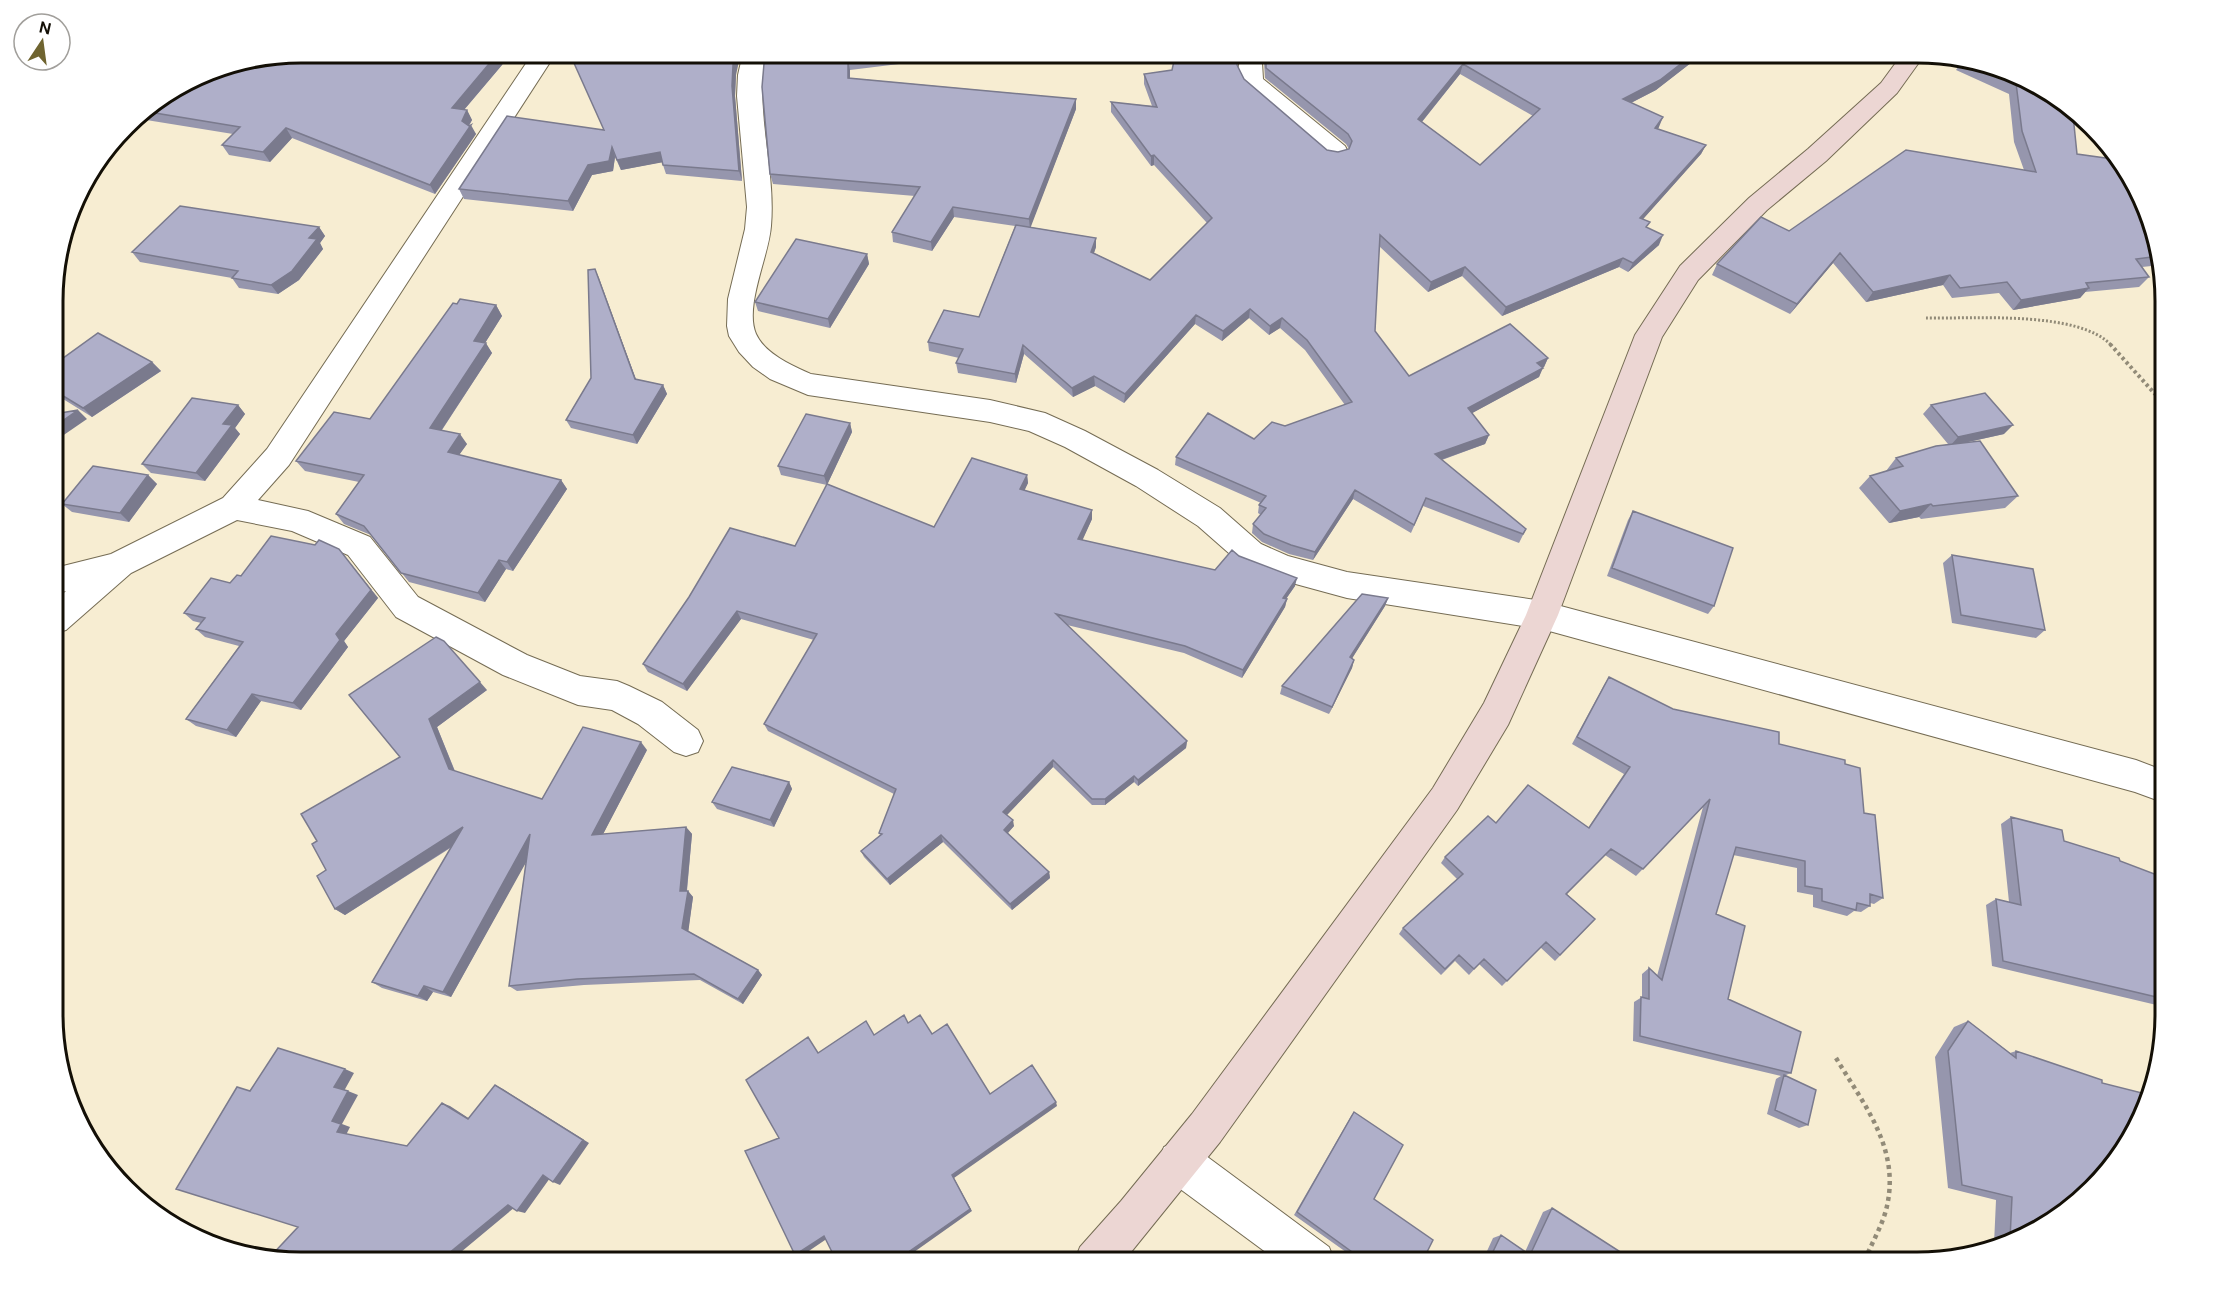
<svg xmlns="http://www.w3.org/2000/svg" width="2218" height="1315" font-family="'DM Sans',sans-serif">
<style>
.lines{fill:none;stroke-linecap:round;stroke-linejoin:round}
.street-casing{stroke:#756c54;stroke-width:2}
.secondary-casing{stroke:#756c54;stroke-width:2}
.path-far2{stroke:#928b78;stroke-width:3;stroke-dasharray:2 2;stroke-linecap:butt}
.path-far1{stroke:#928b78;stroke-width:4;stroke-dasharray:3 3;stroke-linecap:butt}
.path{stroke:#928b78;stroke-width:4.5;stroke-dasharray:4 4;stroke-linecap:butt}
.street{fill:#fff;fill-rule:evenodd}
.secondary{fill:#ecd6d3;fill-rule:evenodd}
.wall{fill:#9696ad;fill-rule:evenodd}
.shaded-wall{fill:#7a7a8d}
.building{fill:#afafc9;stroke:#7a7a8d;stroke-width:1.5;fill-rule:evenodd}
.rim{fill:none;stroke:#130f06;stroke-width:3}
</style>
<rect width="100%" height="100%" fill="#f7edd2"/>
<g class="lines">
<defs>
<path id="street" d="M533,53H556L289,465L258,500L308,511L370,537L418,597L527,655L580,676L617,681L629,686L662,702L698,730L703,741L698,752L686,756L674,752L638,724L612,710L578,705L503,675L396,617L348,555L292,531L237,520L131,573L66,630L55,633V601L66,591L55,594V568L111,554L223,498L267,449Z
M743,53H766C754,112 776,168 771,226C769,256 744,306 756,334C765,354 793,366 811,374L990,400L1045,413L1085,431L1158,470L1220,508L1261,544L1288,556L1347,572L1542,601L2136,760L2165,771V803L2135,792L1542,629L1347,598L1281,580L1239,562L1198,526L1136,486L1065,447L1029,431L990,422L808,395L770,379L753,367L739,352L729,336L727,326L728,299L745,229L747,207L737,96L738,75Z
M1244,53H1267L1262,63L1263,79L1345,146L1348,152L1345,158L1336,160L1327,158L1244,87C1236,76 1237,64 1244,53Z
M1179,1141L1194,1147L1329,1247L1335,1262H1279L1164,1177L1158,1162L1164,1147Z"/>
<path id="secondary" d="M1903,53L1925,54L1897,93L1826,161L1767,210L1698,280L1662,337L1558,615L1508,725L1457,810L1220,1142L1123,1262H1074L1080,1247L1121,1201L1192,1114L1433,788L1484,703L1526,615L1635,335L1680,266L1749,198L1808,149L1881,83Z"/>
</defs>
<use href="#street" class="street-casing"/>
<use href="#secondary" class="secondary-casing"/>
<path class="path-far2" d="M1926,318C1973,319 2080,310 2112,346"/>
<path class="path-far1" d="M2110,344L2165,405"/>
<path class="path" d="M1836,1058C1864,1105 1900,1148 1887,1206C1883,1225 1871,1244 1864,1262"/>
<use href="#street" class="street"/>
<use href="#secondary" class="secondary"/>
</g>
<path class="wall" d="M301,52H509L502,65L464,110H467L472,120L469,126L476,134L435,194L292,138L270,162L229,155L222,145L233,134L134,118L137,114L206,71Z
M765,52H997L850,70V78L1076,99V109L1030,227L1096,238V247L1094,253L1150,280L1207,223L1154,165L1151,166L1111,112V102L1152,106L1144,84V74L1172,70L1176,52H1243L1238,61L1237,65L1244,79L1327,150L1338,152L1349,149L1346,144L1265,78L1264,63L1266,52H1705L1656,90L1631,103L1659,127L1658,129L1706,145L1701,154L1643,219L1647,228L1659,245L1628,272L1619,267L1502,316L1462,276L1428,292L1379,246L1375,331L1409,376L1548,358L1544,367L1542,368L1539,377L1472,413L1489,435L1485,444L1442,460L1526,529L1519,543L1423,506L1411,533L1353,499L1313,560L1289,554L1262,542L1252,533L1253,524L1261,515L1258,513L1259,505L1261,503L1175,465L1176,457L1254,439L1285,426L1345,405L1305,350L1280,328L1269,335L1249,318L1222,341L1195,324L1124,403L1095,386L1073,397L1024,354L1016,383L958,373L956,363L959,358L929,351L928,342L979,317L1015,226L954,217L932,251L893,242L892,232L915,196L773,184L770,174ZM1460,74L1533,116L1480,165L1422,122Z
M1800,52H1823L1813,59Z
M1963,60L2042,86L2077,154L2152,221L2161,265L2142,267L2149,277L2139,287L2085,292L2080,298L2013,310L1999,293L1952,298L1943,285L1866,302L1833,263L1790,314L1712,275L1717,264L1789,231L2024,170L2014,142L2009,94L1956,70Z
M736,75L735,96L742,181L666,174L662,162L621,170L615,157L613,171L592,175L573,211L464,199L459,189Z
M319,227L325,236L320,243L323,249L299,280L278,294L239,288L232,278L140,262L132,252Z
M867,254L869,264L830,328L758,311L755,302Z
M595,269L636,379L663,385L667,394L637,444L571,428L566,420L591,378Z
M496,305L502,316L485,343L492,353L442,430L467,444L459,455L561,480L567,489L513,571L506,569L485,602L409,582L371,535L344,524L336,514L359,482L305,471L296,461L370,419Z
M152,362L161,371L92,417L55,394V364Z
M238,405L245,414L235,428L240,434L205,481L151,473L142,464Z
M1931,405L2004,434L1968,442L2018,496L2005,508L1921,519L1919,517L1889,523L1859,488L1870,476L1886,471L1896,458L1948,444L1923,414Z
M850,423L852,432L827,485L781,475L778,466Z
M148,475L157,484L129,522L72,512L62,504Z
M1027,475L1028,483L1024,490L1092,519L1082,540L1215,570L1239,556L1295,586L1286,599H1287L1285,607L1242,678L1184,653L1067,625L1187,741L1186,748L1138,786L1134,782L1105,805H1092L1053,767L1007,815L1014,826L1008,833L1049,872L1050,878L1012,910L943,842L890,885L864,857L861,851L880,835L879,833L894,794L768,731L764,724L814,640L741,619L687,691L648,672L643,664L795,546L934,527Z
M1633,511L1714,606L1708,614L1607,576L1628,520Z
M315,545L339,549L378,598L344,641L348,647L301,710L261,701L236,737L196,726L186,719L239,646L205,637L196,629L201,623L193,621L184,613L241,576Z
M1952,555L2045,630L2036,638L1952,623L1943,563Z
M1388,598L1385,606L1352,658L1354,660L1352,668L1329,714L1280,694L1282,686Z
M1609,677L1673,709L1779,744L1845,764L1864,813L1883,898L1874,904L1870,903V906L1861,912L1854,911L1847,916L1813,907V895L1797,892V868L1733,855L1716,914L1728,999L1791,1073L1786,1075L1808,1125L1799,1128L1767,1114L1776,1079L1781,1076L1633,1041L1634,1002L1642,997V974L1649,968L1657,976L1703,807L1636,876L1605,855L1567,894L1595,919L1555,961L1540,947L1502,986L1479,964L1469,975L1455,961L1441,975L1399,934L1403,928L1457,879L1441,863L1445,857L1496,823L1588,828L1624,774L1572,744L1604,685Z
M487,690L437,727L455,771L542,799L647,750L603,834L686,827L692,834L687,891H688L693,897L688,931L758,970L762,975L743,1004L700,980L584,985L517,991L509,986L526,861L451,997L433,992L427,1001L382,988L372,982L452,847L345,915L335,909L326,870L317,841L400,757L349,695Z
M789,782L792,789L774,827L717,809L712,802Z
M2011,817L2064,841L2165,878V1007L1992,966L1986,905L1996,899L2009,902L2001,824Z
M1968,1021L2010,1053L2016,1051L2042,1229L1994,1244L1996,1200L1948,1188L1935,1057L1954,1027Z
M1354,1112L1374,1199L1422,1262H1360L1294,1215L1351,1116Z
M1552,1208L1636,1262H1482L1493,1238L1501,1235L1525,1252L1543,1212Z"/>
<path class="shaded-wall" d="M499,52H509L502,65L457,118L452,108Z
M736,52H741L736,75L735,96L742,181L739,171L732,86L733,65Z
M1239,52H1243L1238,61Z
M1696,52H1705L1656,90L1619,109L1623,99Z
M1816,52H1823L1813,59Z
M848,60L850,70V87L848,78Z
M1463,64L1460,74L1416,129L1418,119Z
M1076,99V109L1030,229L1029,219Z
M467,110L472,120L466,130L462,121Z
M1663,117L1659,127L1651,138L1655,128Z
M471,125L476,134L435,194L430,185Z
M286,128L292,138L270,162L263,152Z
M1706,145L1701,154L1636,227L1640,218Z
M612,147L615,157L613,171L592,175L573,211L568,201L588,165Z
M660,152L664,162L621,170L617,160Z
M1154,155V165L1151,166V156Z
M953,207L954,217L932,251L931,242Z
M319,227L325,236L320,243L323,249L299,280L278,294L271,285Z
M1663,235L1659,245L1628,272L1633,263Z
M1096,238V247L1091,261V252Z
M1840,253L1833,263L1790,314L1797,304Z
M867,254L869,264L830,328L828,319Z
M1623,258L1619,267L1502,316L1506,307Z
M1465,267L1462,276L1428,292L1431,282Z
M595,269L599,278L639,388L635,379Z
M1950,275L1943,285L1866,302L1873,292Z
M2089,288L2080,298L2013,310L2021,300Z
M496,305L502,316L480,351L474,341Z
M1250,309L1249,318L1222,341L1223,331Z
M1196,315L1195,324L1124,403L1125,394Z
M1282,318L1280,328L1269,335L1270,326Z
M486,343L492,353L437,437L430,428Z
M1023,345L1024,354L1016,383L1015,374Z
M1548,358L1544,367L1533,372L1537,363Z
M152,362L161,371L92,417L83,408Z
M1543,368L1539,377L1465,417L1468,408Z
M1094,376L1095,386L1073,397L1072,388Z
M663,385L667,394L637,444L633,435Z
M238,405L245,414L235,428L240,434L205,481L196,473L223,424Z
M78,410L87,419L55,441V426Z
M850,423L852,432L827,485L824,476Z
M2013,425L2004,434L1950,446L1958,437Z
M460,434L467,444L454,462L448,452Z
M1489,435L1485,444L1432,463L1435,454Z
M148,475L157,484L129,522L120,513Z
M1027,475L1028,483L1021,498L1020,489Z
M561,480L567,489L513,571L507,562Z
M1355,490L1353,499L1313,560L1315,552Z
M1931,504L1919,517L1889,523L1900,511Z
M1092,510V519L1079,548L1078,539Z
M339,549L378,598L344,641L348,647L301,710L293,703Z
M499,560L506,569L485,602L478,593Z
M1297,578L1295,586L1281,606L1283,598Z
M1388,598L1385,606L1348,665L1350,657Z
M1287,599L1285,607L1242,678L1243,670Z
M737,611L741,619L687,691L683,684Z
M1354,660L1352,668L1329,714L1332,707Z
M480,682L487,690L437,727L457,777L449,769L429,719Z
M252,694L261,701L236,737L227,730Z
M1187,741L1186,748L1138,786V780Z
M641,742L647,750L599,842L592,835Z
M1053,760V767L1004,818L1003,812Z
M1134,776V782L1105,805V799Z
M789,782L792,789L774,827L770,820Z
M1013,820L1014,826L1005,836L1004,830Z
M463,827L471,834L345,915L335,909Z
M686,827L692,834L686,898L680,891Z
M530,834L538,841L451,997L443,992Z
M941,835L943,842L890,885L887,879Z
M1049,872L1050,878L1012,910L1010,904Z
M688,891L693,897L688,934L682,928Z
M758,970L762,975L743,1004L738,999Z
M424,986L433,992L427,1001L418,996Z
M345,1069L354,1073L344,1091L334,1087Z
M495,1085L503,1089L589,1143L560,1185L553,1182Z
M348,1091L358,1095L342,1124L350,1127L346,1135L337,1132L332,1121Z
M1056,1102L1057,1106L954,1178L972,1211L900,1262H894L952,1175Z
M442,1103L450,1106L476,1123L468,1119Z
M543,1175L550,1178L525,1213L517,1211Z
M508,1205L515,1207L449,1262H438Z
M824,1236L828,1238L800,1257L795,1255Z"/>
<path class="building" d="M301,52H499L452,108L467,110L462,121L469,126L471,125L430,185L286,128L263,152L222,145L240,127L143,111L206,71Z
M569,52H736L733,65L732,86L739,171L663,165L660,152L617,160L612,147L609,161L588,165L568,201L459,189L507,116L604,130Z
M765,52H913L848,60V78L1076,99L1029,219L953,207L931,242L892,232L920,187L770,174L762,87Z
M1176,52H1239L1237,65L1244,79L1327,150L1338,152L1349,149L1352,141L1348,134L1266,68V52H1696L1660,80L1623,99L1663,117L1655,128L1706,145L1640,218L1650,222L1646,227L1663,235L1633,263L1623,258L1506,307L1465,267L1431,282L1380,235L1375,331L1409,376L1510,324L1548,358L1537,363L1543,368L1468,408L1489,435L1435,454L1526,529L1523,534L1426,498L1414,525L1355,490L1315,552L1291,545L1264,534L1253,524L1266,508L1259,505L1266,496L1176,457L1208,413L1254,439L1272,422L1285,426L1352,402L1307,340L1282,318L1270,326L1250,309L1223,331L1196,315L1125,394L1094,376L1072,388L1023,345L1015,374L956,363L963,349L928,342L944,310L979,317L1016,225L1096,238L1091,252L1150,280L1212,218L1154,155L1151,156L1111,102L1157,107L1144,74L1172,70ZM1463,64L1540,109L1480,165L1418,119Z
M1964,59L1982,61L2042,86L2073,115L2077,154L2120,160L2124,163L2152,221L2159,256L2136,259L2149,277L2086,283L2089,288L2021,300L2007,282L1960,288L1950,275L1873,292L1840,253L1797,304L1717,264L1761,217L1789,231L1906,150L2036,172L2022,131L2016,83L1963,60Z
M180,206L319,227L309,238L317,239L292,271L271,285L232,278L238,271L132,252Z
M796,239L867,254L828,319L755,302Z
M595,269L635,379L663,385L633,435L566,420L591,378L588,270Z
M460,299L496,305L474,341L486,343L430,428L460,434L448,452L561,480L507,562L499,560L478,593L401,573L364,526L336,514L364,475L296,461L334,412L370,419L453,303L457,304Z
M98,333L152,362L83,408L55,391V364Z
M1985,393L2013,425L1958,437L1931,405Z
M192,398L238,405L223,424L232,425L196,473L142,464Z
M78,410L55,426V414Z
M806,414L850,423L824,476L778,466Z
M1980,441L2018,496L1933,506L1931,504L1900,511L1870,476L1903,466L1896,458L1936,446Z
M972,458L1027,475L1020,489L1092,510L1078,539L1215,570L1232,550L1239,556L1297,578L1283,598L1287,599L1243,670L1185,646L1056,614L1187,741L1138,780L1134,776L1105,799H1092L1053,760L1003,812L1013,820L1004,830L1049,872L1010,904L941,835L887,879L861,851L882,834L879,833L896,789L764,724L817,634L737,611L683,684L643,664L689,597L730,528L795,546L827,484L934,527Z
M93,466L148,475L120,513L62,504Z
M1633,511L1733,548L1714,606L1612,568Z
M271,536L315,545L319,540L339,549L371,590L336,634L340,640L293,703L252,694L227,730L186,719L243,642L196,629L205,618L184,613L211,578L230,583L237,575L241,576Z
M1952,555L2033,569L2045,630L1961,615Z
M1362,594L1388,598L1350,657L1354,660L1332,707L1282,686Z
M436,637L444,641L480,682L429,719L449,769L542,799L583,727L641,742L592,835L686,827L680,891H688L682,928L758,970L738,999L694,974L577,979L509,986L530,834L443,992L424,986L418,996L372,982L463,827L335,909L317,876L326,870L312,844L317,841L301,814L400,757L349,695Z
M1609,677L1673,709L1779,732V744L1845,760V764L1860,768L1864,813L1875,815L1883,898L1870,894V906L1857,903L1856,910L1822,901V889L1805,886V861L1736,847L1716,914L1745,926L1728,999L1801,1032L1791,1073L1640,1036L1641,997L1649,999V968L1662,980L1710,799L1643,869L1611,849L1566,894L1595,919L1560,955L1546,942L1507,981L1484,959L1474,969L1459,955L1445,969L1403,928L1463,874L1445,857L1488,816L1496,823L1528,785L1589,828L1630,767L1577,737Z
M732,767L789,782L770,820L712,802Z
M2011,817L2062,830L2064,841L2119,858L2120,861L2165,878V999L2003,961L1996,899L2021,905Z
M904,1015L908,1023L920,1015L932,1034L947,1024L990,1094L1032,1065L1056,1102L952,1175L970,1209L894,1262H837L824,1236L795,1255L745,1151L779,1138L746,1080L808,1037L818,1053L866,1021L874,1035Z
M1968,1021L2016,1058V1051L2102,1080V1083L2146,1094L2132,1139L2093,1190L2042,1229L2010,1239L2012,1197L1962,1185L1948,1051Z
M278,1048L345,1069L334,1087L348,1091L332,1121L341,1124L337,1132L407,1146L442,1103L468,1119L495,1085L583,1140L553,1182L543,1175L517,1211L508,1205L438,1262H300L269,1258L298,1227L176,1189L237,1087L250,1091Z
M1784,1075L1816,1090L1808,1125L1775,1110Z
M1354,1112L1403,1145L1374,1199L1433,1240L1422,1262H1366L1297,1212Z
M1552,1208L1636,1262H1488L1501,1235L1530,1255Z"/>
<path d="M0 0H2218V1315H0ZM301 63H1917A238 238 0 0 1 2155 301V1014A238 238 0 0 1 1917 1252H301A238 238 0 0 1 63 1014V301A238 238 0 0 1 301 63Z" fill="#fff" fill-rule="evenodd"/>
<path class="rim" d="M301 63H1917A238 238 0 0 1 2155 301V1014A238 238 0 0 1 1917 1252H301A238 238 0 0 1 63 1014V301A238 238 0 0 1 301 63Z"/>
<g transform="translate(42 42) rotate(13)"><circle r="28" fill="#ffffff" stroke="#a19f9b" stroke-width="1.5"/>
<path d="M0-4.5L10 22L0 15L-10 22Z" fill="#6f6430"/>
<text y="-9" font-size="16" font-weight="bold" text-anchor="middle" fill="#130f06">N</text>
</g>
</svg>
